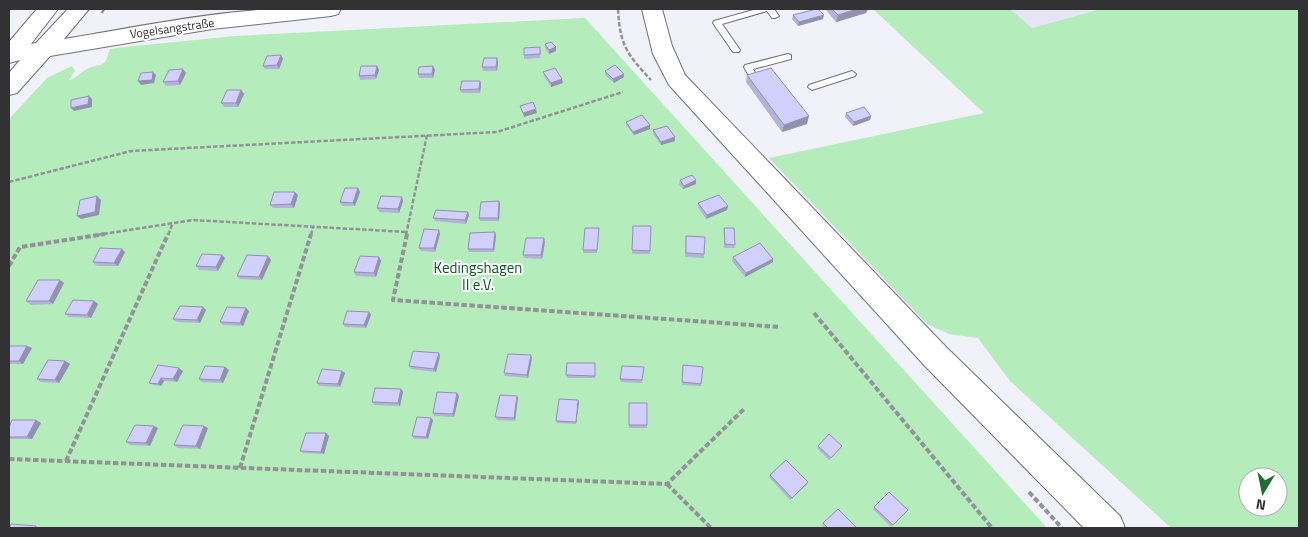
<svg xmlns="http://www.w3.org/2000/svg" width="1308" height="537" font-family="'Titillium Web',sans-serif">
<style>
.built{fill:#e5e5f5}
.green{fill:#b5ecbc;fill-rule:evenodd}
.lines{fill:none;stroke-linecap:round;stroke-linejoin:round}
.lane-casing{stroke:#717178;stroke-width:2}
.secondary-casing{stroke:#717178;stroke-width:2}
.path-far1{stroke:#929298;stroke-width:2.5;stroke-dasharray:4.5 2;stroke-linecap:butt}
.path{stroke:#929298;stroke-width:4;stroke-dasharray:5.5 2.5;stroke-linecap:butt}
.lane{fill:#fff;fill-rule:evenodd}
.secondary{fill:#fff;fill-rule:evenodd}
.wall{fill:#b4b2d9}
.shaded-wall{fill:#9291b0}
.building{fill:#d1cffc;stroke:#9291b0}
.labels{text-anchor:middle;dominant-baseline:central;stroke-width:4;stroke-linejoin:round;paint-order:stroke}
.far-street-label{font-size:12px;fill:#323235;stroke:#fff}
.park-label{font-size:15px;fill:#0e5723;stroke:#fff}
</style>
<rect width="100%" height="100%" fill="#f1f1fa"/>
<path class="built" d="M1010,9H1101L1032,28Z"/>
<path class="green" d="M873,9H1010L1032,28L1101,9H1299V528H1171L1010,381L978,338L949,334L927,324L769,158L984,113ZM1248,477H1278V507H1248Z
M585,18L1047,528H9V119L47,78L72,66L75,71L69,80C78,78 79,73 87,69C102,61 103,72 110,49L125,47L235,36Z"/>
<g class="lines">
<defs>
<path id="lane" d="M757,9H774L779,16L775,18H772L767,11L722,24L740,50L739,52H733L713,23L714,21Z
M788,54L791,55V59L753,69L757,76L756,78H750L744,67L745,65Z
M852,71L856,74L855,76L812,90L808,87L809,85Z"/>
<path id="secondary" d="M37,9H58L31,44L36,43L68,9H89L64,39C155,24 249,3 341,9L338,14L331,16L212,29L50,56L17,93L9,95V73L20,60L9,63V42Z
M642,9H662L672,46L685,75L946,347L1120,516L1125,528H1084L924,365L669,85L653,54Z"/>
</defs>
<use href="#lane" class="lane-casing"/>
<use href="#secondary" class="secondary-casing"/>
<path class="path-far1" d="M618,9C620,46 627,54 651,80
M102,13L104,9
M9,182L131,151L497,132L623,92
M97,235L193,220L407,232
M168,235L173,223
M311,235L313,227
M406,235L427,135"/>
<path class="path" d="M407,234L393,300L780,327
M9,266L20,247L105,234
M814,313L992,528
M9,459L667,484L744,409
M66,461L168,234
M240,468L311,234
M667,484L711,528
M1029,492L1062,528"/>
<use href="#lane" class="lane"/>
<use href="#secondary" class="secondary"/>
</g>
<path class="wall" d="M825,9H868L866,13L836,22Z
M793,15L823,19L798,26L792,19Z
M545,44L556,47V51L549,54L545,48Z
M541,50L540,58L524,59V55Z
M497,58L498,62L497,71H483L482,67Z
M283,59L279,69H265L263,66Z
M377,66L379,70L376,79L360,80L359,76Z
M433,66L435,70L433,78H419L418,74Z
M605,71L624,77L614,83L605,75Z
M543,72L563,83L551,87L544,76Z
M186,73L180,85L166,86L163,82Z
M747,75L807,124L782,132L746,82Z
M481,84L480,93H462L460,90Z
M241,90L244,94L238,107H224L221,103Z
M846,113L871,116L870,120L853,126L845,117Z
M626,122L650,129L634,135L626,125Z
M653,130L675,141L661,145L653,134Z
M680,180H696V184L683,189L679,184Z
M358,188L360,192L355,206H342L340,202Z
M298,195L294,208H273L270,205Z
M402,197L403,201L399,213L379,212L377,208Z
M499,201L500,204L499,221H480L479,218Z
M698,203L727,210L706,219L698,207Z
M468,212L469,215L466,224L435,221L433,218Z
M651,226L650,254H632V250Z
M724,228L735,245V248H724Z
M439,230L440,234L435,252L421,251L419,248Z
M599,232L597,253H583V250Z
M496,236L494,252H469L468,249Z
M686,236L705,237L704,258L685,257Z
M545,242L542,259L524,258L523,255Z
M125,252L118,266H97L93,262Z
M222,255L225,258L218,271L199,270L196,266Z
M268,256L271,260L262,280L240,279L237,276Z
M379,257L381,261L376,277L356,276L354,272Z
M733,257L773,259V262L745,277L732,261Z
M60,280L64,283L53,304L31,305L26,301Z
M94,301L98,304L91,318L69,317L65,314Z
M206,310L200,323L177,322L173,319Z
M249,311L243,326L223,325L220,322Z
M369,312L371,315L366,328L345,327L343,324Z
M9,346H27L32,348L23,364H9Z
M439,353L440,356L436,372L411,369L409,366Z
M532,358L528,378L505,376L504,373Z
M65,361L70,364L59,383L41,382L37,379Z
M595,363V378H567L566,375Z
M683,365L703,367L701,386L682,385Z
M225,367L229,370L223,383L202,382L199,379Z
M644,367L642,383L621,382L620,379Z
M183,371L177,382L164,381L161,386L153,385L149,383Z
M342,371L345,373L340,387L319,386L317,383Z
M401,389L403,392L400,406L374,405L372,402Z
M457,393L459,396L454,417L434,416L433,413Z
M517,396L518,398L515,421L497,420L495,417Z
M578,400L579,403L576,424L557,423L556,421Z
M629,403H647V428H629Z
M36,420L41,423L32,439H9V427Z
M433,420L428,439H414L412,436Z
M154,426L158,428L150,446L130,445L126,442Z
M208,428L200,449L178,448L174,445Z
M326,433L329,436L324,454L303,453L300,451Z
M818,446L840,448L829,460L817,448Z
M770,475L807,484L790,500L769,477Z
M889,492L908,510L891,527L873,509Z
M823,523L857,528H825L822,525Z"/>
<path class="shaded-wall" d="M857,9H868L866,13L836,22L838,15Z
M824,15L823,19L798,26L799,22Z
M556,47V51L549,54V50Z
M281,55L283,59L279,69L277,65Z
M497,58L498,62L497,71L496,67Z
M377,66L379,70L376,79L375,75Z
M433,66L435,70L433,78L432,74Z
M183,69L186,73L180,85L178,81Z
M153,72L156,75L154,83L141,85L138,81Z
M624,74V77L614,83L613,79Z
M562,79L563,83L551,87V83Z
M480,81L481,84L480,93L479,89Z
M241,90L244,94L238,107L236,103Z
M89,96L92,99V107L74,111L71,108Z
M536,109L537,113L524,117L523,113Z
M809,116L807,124L782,132L784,125Z
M871,116L870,120L853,126L854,122Z
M650,125V129L634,135L633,132Z
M675,137V141L661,145V142Z
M696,180V184L683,189L684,186Z
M358,188L360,192L355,206L353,203Z
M295,192L298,195L294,208L291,204Z
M97,196L101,200L99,215L81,219L77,216Z
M402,197L403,201L399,213L398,209Z
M499,201L500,204L499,221L498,218Z
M728,206L727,210L706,219L707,215Z
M468,212L469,215L466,224L465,220Z
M439,230L440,234L435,252L434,248Z
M495,232L496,236L494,252L493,249Z
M544,238L545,242L542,259L541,255Z
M122,249L125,252L118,266L114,263Z
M222,255L225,258L218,271L216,267Z
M268,256L271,260L262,280L259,277Z
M379,257L381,261L376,277L374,273Z
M773,259V262L745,277L746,273Z
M60,280L64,283L53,304L49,301Z
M94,301L98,304L91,318L87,315Z
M203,307L206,310L200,323L197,320Z
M246,308L249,311L243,326L240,323Z
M369,312L371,315L366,328L364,325Z
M27,346L32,348L23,364L19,361Z
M439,353L440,356L436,372L434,369Z
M531,355L532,358L528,378L527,375Z
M65,361L70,364L59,383L55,380Z
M225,367L229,370L223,383L220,380Z
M179,368L183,371L177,382L173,379Z
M342,371L345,373L340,387L338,384Z
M161,378L164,381L161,386L158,384Z
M401,389L403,392L400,406L398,403Z
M457,393L459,396L454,417L453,414Z
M517,396L518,398L515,421L514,418Z
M578,400L579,403L576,424V422Z
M431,418L433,420L428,439L426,437Z
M36,420L41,423L32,439L27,437Z
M154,426L158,428L150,446L146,443Z
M204,426L208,428L200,449L196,446Z
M326,433L329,436L324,454L321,452Z
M808,482L807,484L790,500Z"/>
<path class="building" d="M816,9H818L824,15L799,22L793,15Z
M832,9H857L838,15Z
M551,42L556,47L549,50L545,44Z
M540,47V54L524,55V48Z
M281,55L277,65L263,66L267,56Z
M484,58H497L496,67H482Z
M615,65L624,74L613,79L605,71Z
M361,66H377L375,75L359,76Z
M433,66L432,74H418L419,67Z
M555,68L562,79L551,83L543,72Z
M771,68L809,116L784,125L747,75Z
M183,69L178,81L163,82L169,70Z
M153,72L152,80L138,81L141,73Z
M462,81H480L479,89L460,90Z
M227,90H241L236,103H221Z
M89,96L88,104L71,108V100Z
M533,102L536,109L523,113L520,106Z
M864,107L871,116L854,122L846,113Z
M642,115L650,125L633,132L626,122Z
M667,126L675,137L661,142L653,130Z
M692,175L696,180L684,186L680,180Z
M345,188H358L353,203L340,202Z
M274,192H295L291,204L270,205Z
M719,195L728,206L707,215L698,203Z
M97,196L95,212L77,216L80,200Z
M381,196L402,197L398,209L377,208Z
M499,201L498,218H479L481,202Z
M436,210L468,212L465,220L433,218Z
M633,226H651L650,251L632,250Z
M585,228H599L597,250H583Z
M724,228H734L735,245L725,244Z
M424,229L439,230L434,248H419Z
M495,232L493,249H468L470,233Z
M686,236L705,237L704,254L686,253Z
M526,238H544L541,255H523Z
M760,243L773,259L746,273L733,257Z
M100,248L122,249L114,263L93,262Z
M202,254L222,255L216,267L196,266Z
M247,255L268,256L259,277L237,276Z
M360,256L379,257L374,273L354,272Z
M38,280H60L49,301H26Z
M73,300L94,301L87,315L65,314Z
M180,306L203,307L197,320L173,319Z
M227,307L246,308L240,323L220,322Z
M347,311L369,312L364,325L343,324Z
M9,346H27L19,361H9Z
M413,351L439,353L434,369L409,366Z
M508,354L531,355L527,375L504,373Z
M48,360L65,361L55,380L37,379Z
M567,363H595V376L566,375Z
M158,365L179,368L173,379L161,378L158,384L149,383Z
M683,365L703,367L701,384L682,382Z
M205,366L225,367L220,380L199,379Z
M622,366L644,367L642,380L620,379Z
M322,369L342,371L338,384L317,383Z
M375,388L401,389L398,403L372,402Z
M437,392L457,393L453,414L433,413Z
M500,395L517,396L514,418L495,417Z
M559,399L578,400L576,422L556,421Z
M629,403H647V425H629Z
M417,417L431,418L426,437L412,436Z
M12,420H36L27,437H9V427Z
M135,425L154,426L146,443L126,442Z
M183,425L204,426L196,446L174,445Z
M306,433H326L321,452L300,451Z
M829,434L842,446L831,458L818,446Z
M786,460L808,482L792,498L770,475Z
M889,492L908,510L893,525L874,507Z
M838,509L857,528H828L823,523Z
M11,524L36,526L35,528H9Z"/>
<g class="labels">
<g class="far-street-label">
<text transform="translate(172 28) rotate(-8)">Vogelsangstraße</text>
</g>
<g class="park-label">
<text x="478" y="267">Kedingshagen<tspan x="478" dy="17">II e.V.</tspan></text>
</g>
</g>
<rect width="1308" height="537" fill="none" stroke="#323235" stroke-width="20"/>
<g transform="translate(1263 492) rotate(190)"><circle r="24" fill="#ffffff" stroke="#adadae"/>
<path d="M0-4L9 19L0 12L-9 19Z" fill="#256934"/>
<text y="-8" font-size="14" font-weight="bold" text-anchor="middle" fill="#323235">N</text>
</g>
</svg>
